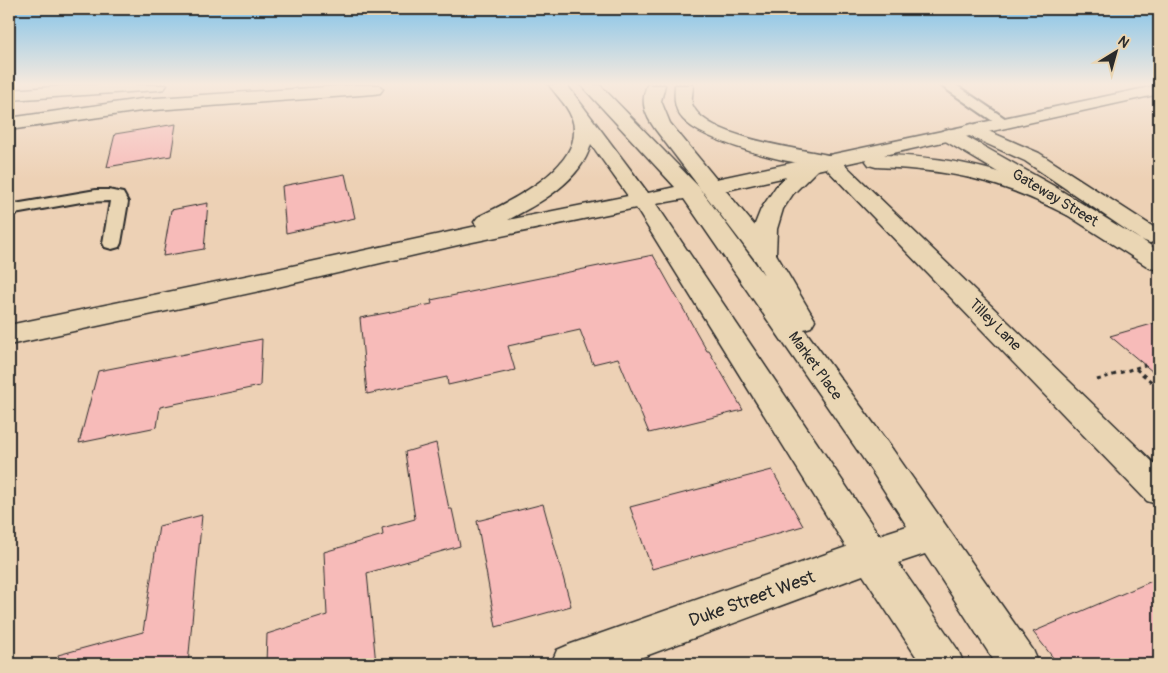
<svg xmlns="http://www.w3.org/2000/svg" width="1168" height="673" font-family="Pangolin,sans-serif">
<style>
.building{fill:#f7bbb9;stroke:#2b2b2b}
.lines{fill:none;stroke-linecap:round;stroke-linejoin:round}
.lane-casing{stroke:#2b2b2b;stroke-width:4}
.street-casing{stroke:#2b2b2b;stroke-width:3}
.secondary-casing{stroke:#2b2b2b;stroke-width:3}
.highway-casing{stroke:#2b2b2b;stroke-width:3}
.path{stroke:#2b2b2b;stroke-width:3;stroke-dasharray:4 4;stroke-linecap:butt}
.lane{fill:#ead6b4;fill-rule:evenodd}
.street{fill:#ead6b4;fill-rule:evenodd}
.secondary{fill:#ead6b4;fill-rule:evenodd}
.highway{fill:#ead6b4;fill-rule:evenodd}
.labels{text-anchor:middle;dominant-baseline:central;stroke-width:5;stroke-linejoin:round;paint-order:stroke}
.street-label{font-size:15px;fill:#2b2b2b;stroke:#ead6b4}
.near-street-label{font-size:18px;fill:#2b2b2b;stroke:#ead6b4}
</style>
<rect width="100%" height="100%" fill="#edd1b5"/>
<filter id="ink" filterUnits="userSpaceOnUse"><feTurbulence type="fractalNoise" baseFrequency=".02" numOctaves="2"/><feDisplacementMap in="SourceGraphic" scale="10" xChannelSelector="R" yChannelSelector="G"/><feConvolveMatrix kernelMatrix="1 2 1 2 8 2 1 2 1" color-interpolation-filters="sRGB"/></filter>
<g filter="url(#ink)">
<path class="building" d="M176,124L171,156L107,167L115,134Z
M345,174L355,218L286,233L282,186Z
M208,203L204,249L163,256L171,210Z
M653,255L707,351H709L743,410L649,433L618,358L593,364L580,330L508,346L515,370L448,385L447,377L367,394L360,318L432,304L431,300Z
M1159,322V377L1110,336Z
M262,339L260,386L160,407L157,427L79,443L98,371Z
M436,443L449,509H452L460,546L367,573L376,664H266L267,634L327,615L324,552L383,535L382,528L415,519L405,452Z
M772,470L803,526L652,569L630,507Z
M543,504L571,606L496,627L477,521Z
M202,515L188,664H60L58,655L143,632L159,526Z
M1159,578V664H1058L1033,632Z"/>
<g class="lines">
<defs>
<path id="lane" d="M940,85H956L1012,123L1010,126H1000Z
M96,190H108L123,193L128,202L121,243L119,247L112,249L105,247L103,243L110,201L81,202L9,215V205Z"/>
<path id="street" d="M356,85H379L383,89L380,93L374,94L141,111L9,130V118L141,99Z
M972,124L1039,153L1158,230V240L1150,243L1142,240L1159,251V270L1150,268L1036,195L942,139L939,135L942,131L949,129L956,131L1052,185L1141,240L1025,161L965,134L962,130L965,126Z
M830,155L837,157L1159,468V505L1147,501L823,165L820,161L823,157Z"/>
<path id="secondary" d="M549,85H567L648,193L675,187L581,85H600L698,186L764,275L752,254L753,229L761,209L777,185L786,177L710,194L702,192L699,187L702,182L1159,85V94L884,155C959,157 1016,173 1083,205L1086,210L1083,215L1075,217L1067,215C999,180 952,170 876,167L869,165L866,161L867,159L817,170L793,194L783,209L777,229L776,254L815,320L811,327L804,329L893,450L1033,650L1039,664H996L925,554L898,563L958,650L964,664H921L863,575L624,664H551L557,650L571,644L846,547L636,208L458,245L269,289L9,345V325L269,271L477,226L474,222L478,217C510,201 591,164 571,116C567,105 556,95 549,85ZM591,144L628,196L508,220C540,203 581,181 591,144ZM684,199L871,470L907,526L879,535L656,204Z"/>
<path id="highway" d="M80,85H167L164,89L158,90L9,100V90Z
M647,85H665L661,101L670,123L773,248L776,254L773,260L764,262L755,260L655,129C645,115 640,102 647,85Z
M675,85H693C693,90 691,99 692,104C705,139 806,149 837,157L840,161L837,165C810,172 708,143 687,123C674,112 674,101 675,85Z"/>
</defs>
<use href="#lane" class="lane-casing"/>
<use href="#street" class="street-casing"/>
<use href="#secondary" class="secondary-casing"/>
<use href="#highway" class="highway-casing"/>
<path class="path" d="M1136,369L1159,388
M1097,380L1145,365"/>
<use href="#lane" class="lane"/>
<use href="#street" class="street"/>
<use href="#secondary" class="secondary"/>
<use href="#highway" class="highway"/>
</g>
</g>
<linearGradient id="sky" x2="0" y2="1"><stop stop-color="#83c3e9"/><stop offset="0.47" stop-color="#f7eade"/><stop offset="1" stop-color="#f7eade" stop-opacity="0"/></linearGradient>
<rect width="1168" height="179" fill="url(#sky)"/>
<g class="labels">
<g class="street-label">
<text transform="translate(1055 198) rotate(31)">Gateway Street</text>
<text transform="translate(995 325) rotate(45)">Tilley Lane</text>
<text transform="translate(815 366) rotate(54)">Market Place</text>
</g>
<g class="near-street-label">
<text transform="translate(752 599) rotate(-20)">Duke Street West</text>
</g>
</g>
<rect width="1168" height="673" fill="none" stroke="#ead6b4" stroke-width="30"/>
<rect x="15" y="15" width="1138" height="643" fill="none" stroke="#2b2b2b" stroke-width="2" filter="url(#ink)"/>
<g transform="translate(1116 52) rotate(37)" stroke="#ead6b4" stroke-width="4" paint-order="stroke">
<path d="M0-4L9 19L0 12L-9 19Z" fill="#2b2b2b"/>
<text y="-8" font-size="14" font-weight="bold" text-anchor="middle" fill="#2b2b2b">N</text>
</g>
</svg>
